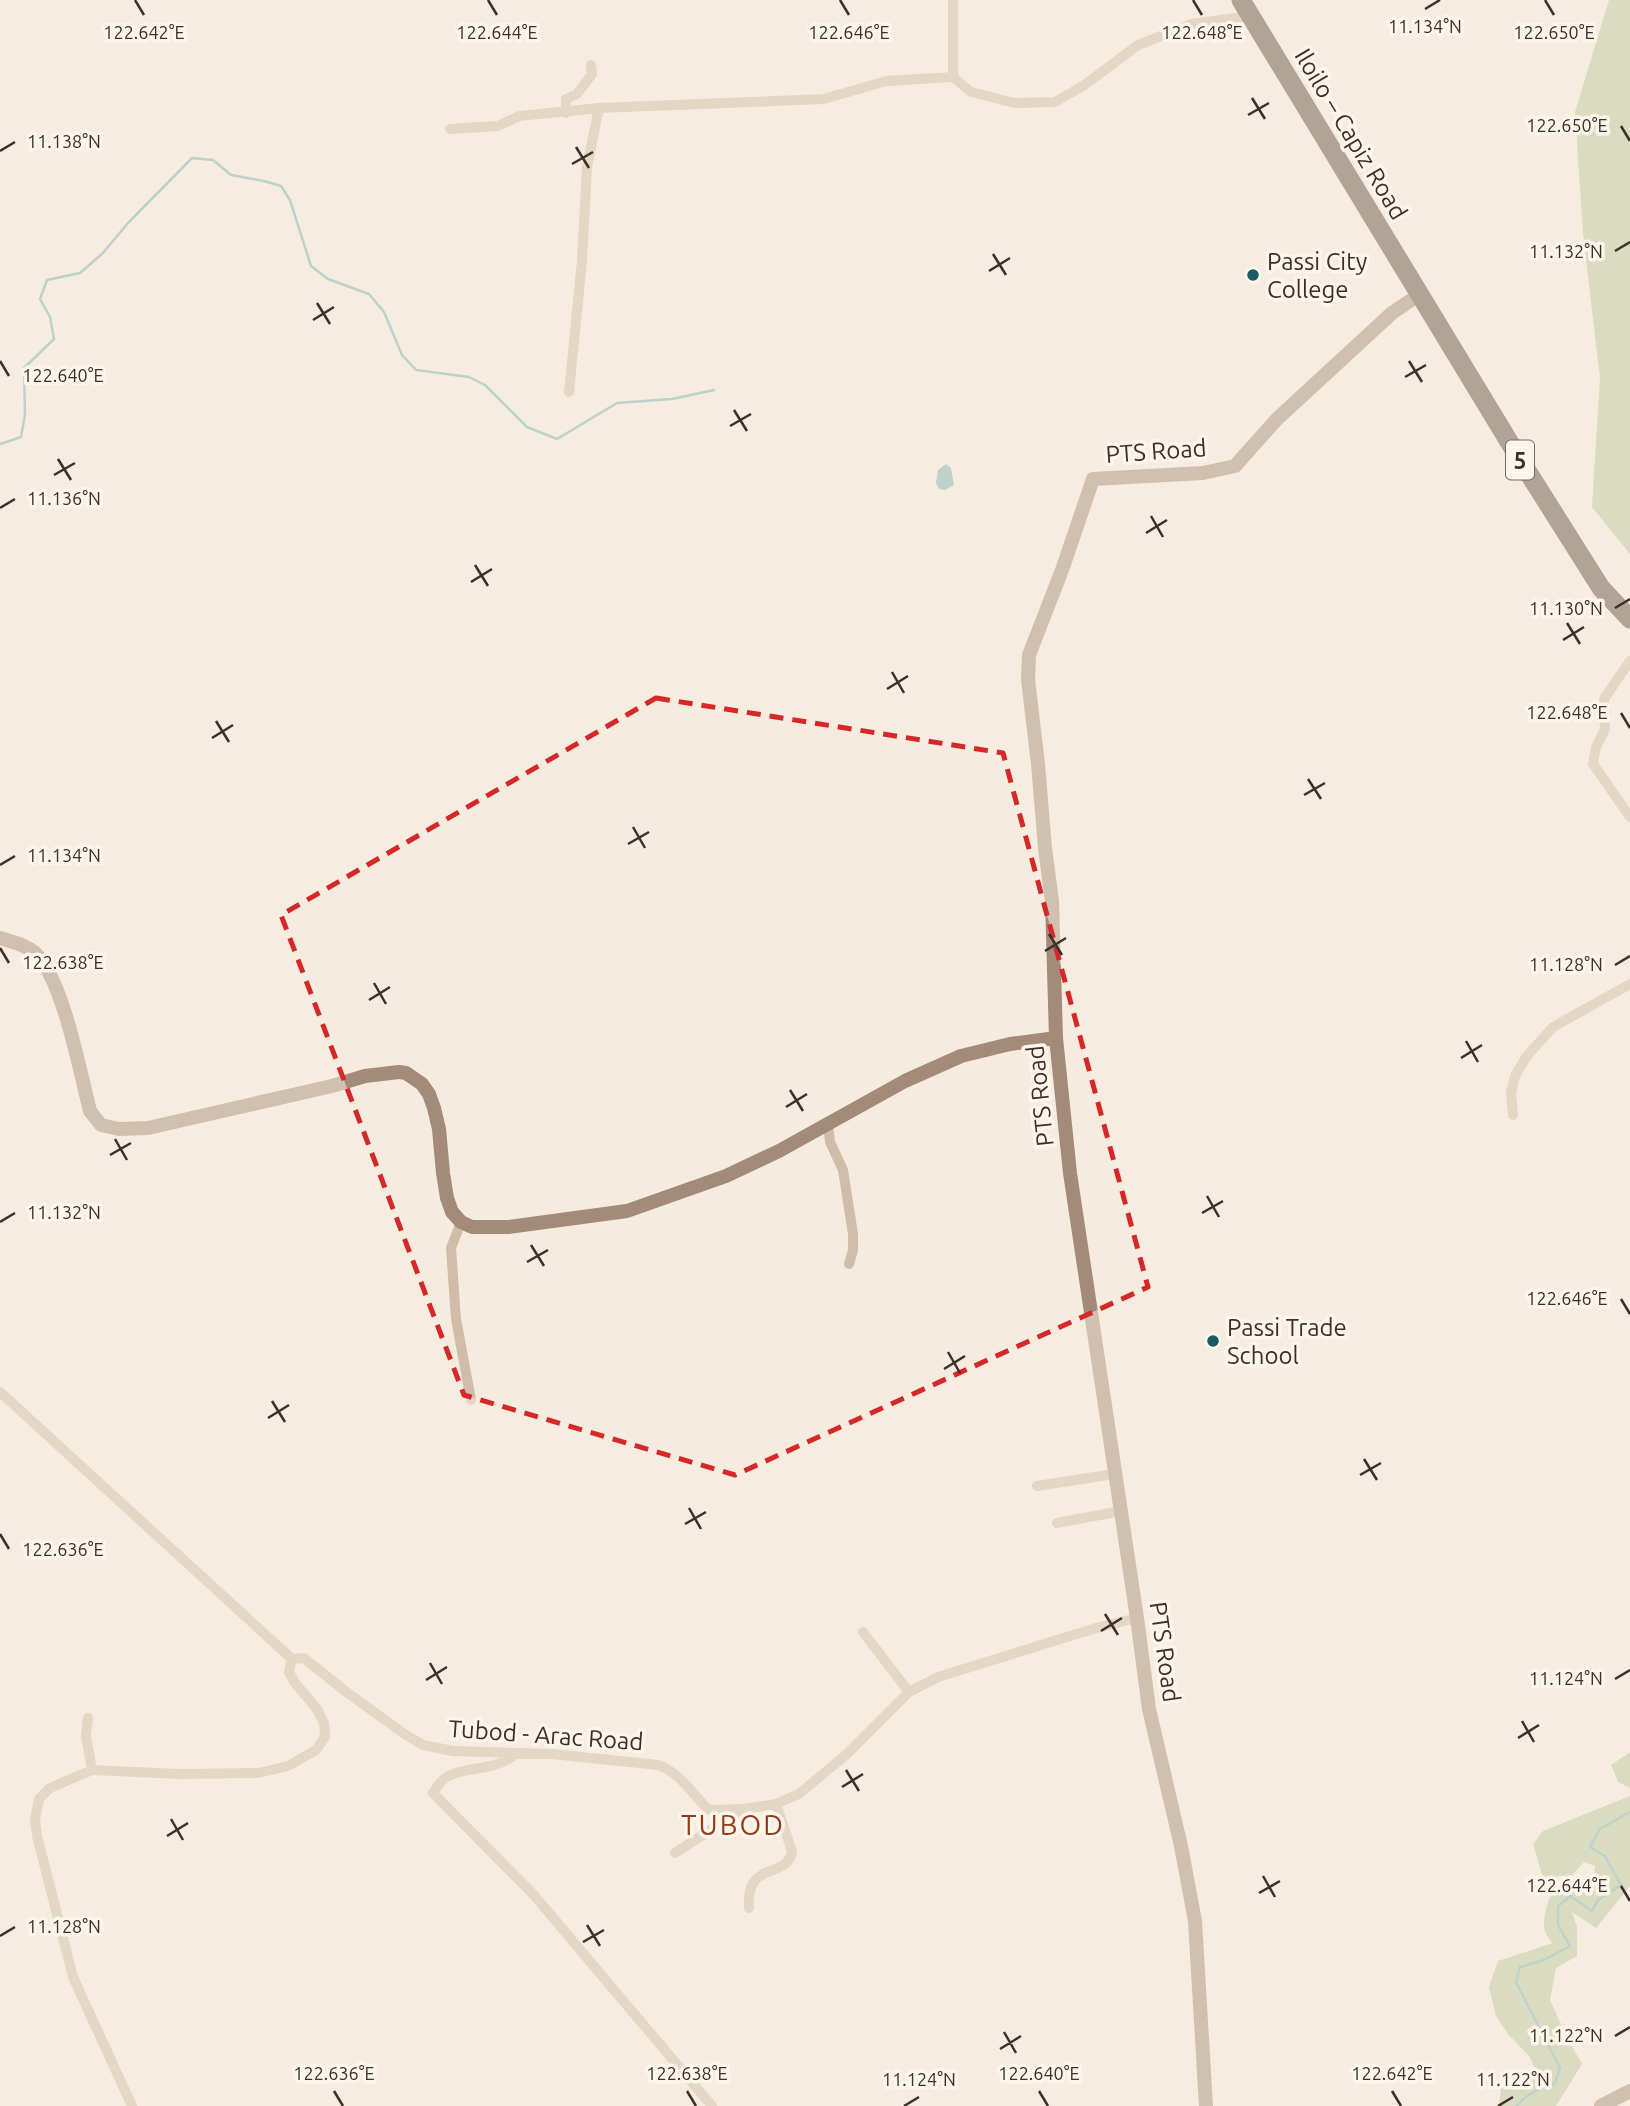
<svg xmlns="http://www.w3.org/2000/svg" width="1630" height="2106" font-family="Ubuntu,sans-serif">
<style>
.green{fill:#b7c79c}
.water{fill:#7ab1b6}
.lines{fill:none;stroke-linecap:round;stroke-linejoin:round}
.stream{stroke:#7ab1b6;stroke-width:2.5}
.street{stroke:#d0bca9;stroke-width:10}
.secondary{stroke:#a48a79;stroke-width:14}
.highway{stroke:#5e4a3f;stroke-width:19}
.marked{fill:none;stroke:#d62828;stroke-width:5;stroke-dasharray:14 9;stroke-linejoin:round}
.ticks{fill:none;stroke:#3c3029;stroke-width:2.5}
.poi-dot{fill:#195b63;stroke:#fcf5ec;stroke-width:2.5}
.labels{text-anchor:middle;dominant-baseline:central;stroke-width:7;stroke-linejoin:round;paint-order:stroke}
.shield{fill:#fcf5ec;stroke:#766b64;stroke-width:2}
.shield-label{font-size:23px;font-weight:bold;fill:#3c3029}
.street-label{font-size:24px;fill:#3c3029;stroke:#fcf5ec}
.poi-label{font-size:24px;fill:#3c3029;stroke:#fcf5ec;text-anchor:start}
.quarter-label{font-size:28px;letter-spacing:2px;fill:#953b19;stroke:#fcf5ec}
.ticks-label{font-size:18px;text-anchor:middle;fill:#3c3029;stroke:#fcf5ec;stroke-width:7;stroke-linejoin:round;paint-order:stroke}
</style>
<rect width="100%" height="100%" fill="#f5ecdf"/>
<path class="green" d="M1609,0H1630V554L1592,507L1600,378L1583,234L1575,112Z
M1630,1752V1788L1618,1782L1611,1765Z
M1630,1796V1886L1596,1928L1572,1912L1577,1927V1956L1556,1968L1550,2000L1567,2037L1582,2064L1556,2106H1499L1501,2088L1525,2081L1535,2069L1530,2057L1508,2034L1496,2016L1489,1987L1498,1961L1553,1943C1539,1930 1544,1914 1550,1897L1568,1885L1582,1893L1594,1884L1595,1866L1584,1862L1572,1875L1543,1878L1533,1844L1543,1831Z"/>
<path class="water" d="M946,464L951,468L954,485L945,490L939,489L936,483L938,470Z"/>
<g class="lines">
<path class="stream" d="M0,444L21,437L25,415L24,368L54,339L50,317L40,299L47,280L80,273L103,253L128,223L192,158L213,160L231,175L264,181L281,186L290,200L311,266L328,279L369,294L384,312L402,355L416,370L469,377L485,385L527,427L557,439L617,403L672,399L714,390
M1517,2106C1526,2094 1541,2088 1555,2083L1560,2068L1516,1982L1520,1967L1544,1960L1570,1946L1558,1925V1906L1570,1896L1592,1911L1598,1900L1621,1885L1605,1856L1590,1847L1600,1829L1630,1812"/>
<path class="street" d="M953,77V0
M566,113V99L577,94L592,74L591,65
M450,129L498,126L519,116L599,108
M569,392L582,261L587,167L599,108L824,99L886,81L953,77L971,92L1014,103L1055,102L1083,86L1138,45L1192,24L1250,16
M1630,661L1604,699L1605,729L1596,747L1593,764L1630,817
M1513,1115L1511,1093L1515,1076L1526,1057L1553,1027L1630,984
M828,1125L830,1142L843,1170L853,1234V1250L849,1264
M461,1222L451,1248L456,1319L471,1400
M0,1392L292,1659
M1037,1486L1114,1474
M1057,1523L1121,1511
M863,1632L909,1692
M88,1718L86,1736L92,1770
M517,1753C494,1772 472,1765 448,1776C441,1780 437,1787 433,1793L533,1894L712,2106
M675,1853L743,1809
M749,1908C745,1859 788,1880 792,1851L776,1804
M132,2106L73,1977L37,1836L35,1819L39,1799L50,1788L92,1770L179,1774L258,1773L288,1766L316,1750L325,1737L324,1723L317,1709L295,1683L289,1672L292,1659L304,1658L345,1691L406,1735L423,1745L453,1751L552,1754L658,1765C681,1773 691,1793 709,1810L744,1809L776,1804L799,1794L847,1754L909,1692L938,1677L1096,1628L1137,1618"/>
<path class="secondary" d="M0,938C12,942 25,944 35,953C63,979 80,1072 90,1111L101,1125L119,1129L148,1128L332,1086L365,1076L399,1072L406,1073L422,1084L429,1094L434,1108L439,1129L443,1173L447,1198L452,1212L461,1222L472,1227H508L627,1211L726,1176L779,1151L905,1081L961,1056L1010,1044L1056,1038
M1206,2106L1195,1921L1181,1846L1149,1709L1137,1618L1070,1173L1056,1038L1052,901L1045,848L1038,764L1028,679L1029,655L1062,570L1093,479L1203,473L1235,466L1277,419L1392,313L1420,294
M1601,2106L1630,2091"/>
<path class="highway" d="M1241,0L1519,458L1601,588L1630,619"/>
</g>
<path d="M0 0H1630V2106H0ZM656,698L1003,753L1148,1287L735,1475L464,1395L281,915Z" fill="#f5ecdf" fill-opacity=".55" fill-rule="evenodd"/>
<path class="marked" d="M656,698L1003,753L1148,1287L735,1475L464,1395L281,915Z"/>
<path class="ticks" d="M135,0L144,15M488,0L497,15M840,0L849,15M1193,0L1202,15M1545,0L1554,15M1425,9L1440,0M1252,98L1265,119M1248,115L1269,103M1621,126L1630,141M576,147L589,168M0,151L15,142M572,164L593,152M1615,251L1630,242M993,254L1006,275M989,271L1010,258M317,303L330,324M313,320L334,307M0,361L9,376M1409,361L1422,382M1405,377L1426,365M734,410L747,431M730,426L751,414M58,459L71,480M54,475L75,463M0,508L15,499M1151,516L1163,537M1146,533L1167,520M475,565L488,586M471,582L492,569M1615,608L1630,599M1567,623L1580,644M1563,640L1584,627M892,672L904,693M887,689L908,676M1621,713L1630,728M216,721L229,742M212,738L233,725M1308,779L1321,799M1304,795L1325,783M633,827L645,848M628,844L649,832M0,865L15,856M1049,934L1062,955M0,948L9,963M1045,951L1066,938M1615,965L1630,956M374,983L386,1004M369,1000L390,987M1466,1041L1478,1062M1461,1058L1482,1045M790,1090L803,1111M786,1107L807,1094M115,1139L127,1160M110,1155L131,1143M1207,1196L1219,1217M1202,1213L1223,1201M0,1222L15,1213M531,1245L544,1266M527,1262L548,1250M1621,1299L1630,1314M948,1352L960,1373M944,1369L965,1356M272,1401L285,1422M268,1418L289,1405M1364,1459L1377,1480M1360,1475L1381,1463M689,1508L701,1529M685,1524L706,1512M0,1534L9,1549M1105,1614L1118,1635M1101,1631L1122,1618M430,1663L442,1684M1615,1679L1630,1670M426,1680L447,1667M1522,1721L1534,1742M1518,1738L1539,1725M846,1770L859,1791M842,1787L863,1774M171,1819L183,1840M167,1836L188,1823M1263,1876L1275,1897M1621,1886L1630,1901M1259,1893L1280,1881M587,1925L600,1946M0,1936L15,1927M583,1942L604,1930M1004,2032L1016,2053M1615,2036L1630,2027M1000,2049L1021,2036M334,2091L343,2106M687,2091L696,2106M1039,2091L1048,2106M1392,2091L1401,2106M904,2106L919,2097M1498,2106L1513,2097"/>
<g class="poi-dot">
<circle cx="1253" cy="275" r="7"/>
<circle cx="1213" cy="1341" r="7"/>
</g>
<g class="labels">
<rect class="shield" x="1506" y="440.5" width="28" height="39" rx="5"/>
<g class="shield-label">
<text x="1520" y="460">5</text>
</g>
<g class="street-label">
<text transform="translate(1351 134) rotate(59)">Iloilo – Capiz Road</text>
<text transform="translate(1156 451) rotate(-4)">PTS Road</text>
<text transform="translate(1040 1096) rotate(-96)">PTS Road</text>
<text transform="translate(1165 1652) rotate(82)">PTS Road</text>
<text transform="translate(546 1735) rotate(4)">Tubod - Arac Road</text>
</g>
<g class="poi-label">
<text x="1267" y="261">Passi City<tspan x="1267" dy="28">College</tspan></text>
<text x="1227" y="1327">Passi Trade<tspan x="1227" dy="28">School</tspan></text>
</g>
<g class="quarter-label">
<text x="733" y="1824">TUBOD</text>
</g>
</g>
<g class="ticks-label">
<text x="1425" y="33">11.134°N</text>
<text x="1202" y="39">122.648°E</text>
<text x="1554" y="39">122.650°E</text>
<text x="144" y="39">122.642°E</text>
<text x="497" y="39">122.644°E</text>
<text x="849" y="39">122.646°E</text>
<text x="1567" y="132">122.650°E</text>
<text x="64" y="148">11.138°N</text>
<text x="1566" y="258">11.132°N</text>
<text x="63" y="382">122.640°E</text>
<text x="64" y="505">11.136°N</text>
<text x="1566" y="615">11.130°N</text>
<text x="1567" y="719">122.648°E</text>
<text x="64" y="862">11.134°N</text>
<text x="63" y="969">122.638°E</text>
<text x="1566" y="971">11.128°N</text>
<text x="64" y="1219">11.132°N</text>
<text x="1567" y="1305">122.646°E</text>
<text x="63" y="1556">122.636°E</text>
<text x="1566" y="1685">11.124°N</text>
<text x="1567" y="1892">122.644°E</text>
<text x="64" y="1933">11.128°N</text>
<text x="1566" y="2042">11.122°N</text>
<text x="334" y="2080">122.636°E</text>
<text x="687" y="2080">122.638°E</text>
<text x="1039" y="2080">122.640°E</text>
<text x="1392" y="2080">122.642°E</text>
<text x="919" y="2086">11.124°N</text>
<text x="1513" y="2086">11.122°N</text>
</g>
</svg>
